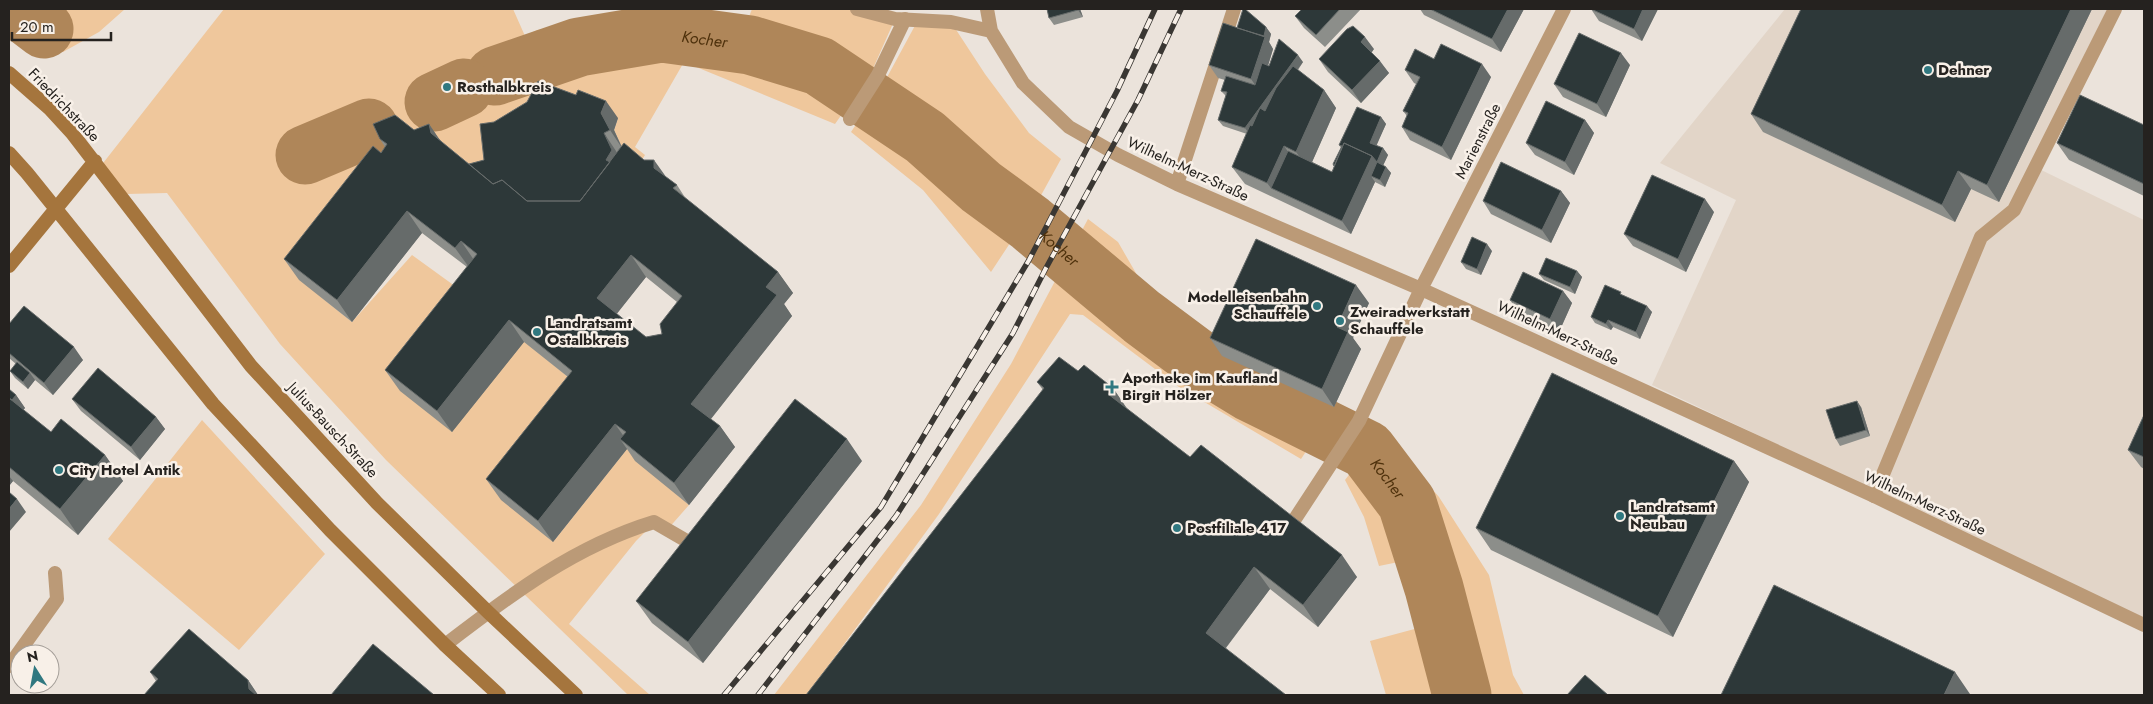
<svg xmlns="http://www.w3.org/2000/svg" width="2153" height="704" font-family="Jost,sans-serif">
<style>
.built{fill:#e2d5c8}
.green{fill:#efc79c}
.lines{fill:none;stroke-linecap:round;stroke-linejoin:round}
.river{stroke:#af8659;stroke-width:59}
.service{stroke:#bb9a77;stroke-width:14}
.minor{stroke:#bb9a77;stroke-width:14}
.secondary{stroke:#a5753d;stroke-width:14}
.rail-casing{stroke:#3a3733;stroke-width:5.5}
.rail{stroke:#f8f0e8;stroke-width:4;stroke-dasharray:11;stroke-linecap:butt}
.wall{fill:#8c8e8a;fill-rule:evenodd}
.shaded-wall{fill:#666b6a}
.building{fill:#2d3839;stroke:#666b6a;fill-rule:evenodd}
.poi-dot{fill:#307880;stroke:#f8f0e8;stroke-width:2}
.labels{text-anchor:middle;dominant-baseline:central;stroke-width:5;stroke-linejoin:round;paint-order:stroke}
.poi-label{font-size:15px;font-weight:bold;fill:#25221f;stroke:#f8f0e8;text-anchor:start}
.street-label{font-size:15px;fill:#25221f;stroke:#f8f0e8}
.water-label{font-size:16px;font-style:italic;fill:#4e310c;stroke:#f8f0e8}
</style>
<rect width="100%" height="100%" fill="#ebe3db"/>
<path class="built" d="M1785,9H2108L2033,166L2144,220V618L1652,385L1736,200L1660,163Z"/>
<path class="green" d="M9,9H125L99,32L63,52L34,44L9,23Z
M224,9H513L525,36L537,30L651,18L744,30L752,9H857L895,19L871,73L835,124L684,62L635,147L645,155L639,165L624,167L617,151L622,148L614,130L618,118L496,178L321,297L352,322L412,255L470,297L588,393L553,542L630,445L689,505L667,530L654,523L636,541L569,624L650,695H628L386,460L280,344L167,193L127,194L100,167Z
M918,20L951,22L985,74L1029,133L1061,159L1039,199L991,272L923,190L851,132L885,81Z
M1088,219L1118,242L1148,294L1210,338L1249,291L1220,356L1334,409L1301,459L1179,387L1083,315L1070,314L939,514L807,695H774L921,505L1011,364Z
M202,420L325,554L239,650L108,539Z
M1382,431L1439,497L1489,575L1513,675L1524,695H1386L1370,641L1433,624L1418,558L1379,566L1364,517L1345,480Z"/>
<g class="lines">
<g class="river">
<path d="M21,9L23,13L44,29"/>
<path id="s1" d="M495,76L579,47L662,33L750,45L819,66L925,137L981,187L1030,223L1142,317L1209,367L1250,392L1367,450L1407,503L1434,588L1462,695"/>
<path d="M434,102L464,88"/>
<path d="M305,155L369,128"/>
</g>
<path class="service" d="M850,119L878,75L905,19
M1874,496L1981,237L2014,210L2115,9
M1291,525L1359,421L1421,289
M445,645C510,595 575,546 654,522L692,544"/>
<path class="minor" d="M857,9L895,19L951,22L991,31
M987,9L991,31L1023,83L1069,127L1118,155L1177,184L1421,289L1874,496L2144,625
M1177,184L1234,9
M1421,289L1564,9
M9,666L57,599L55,573"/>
<path class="secondary" d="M9,73L50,109L72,133L251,366L377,503L488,612L576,695
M9,153L27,173L213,404L330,530L445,645L499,695
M9,266L95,161"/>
<defs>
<path id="rail" d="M724,695L881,507L1029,260L1117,91L1155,9
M758,695L896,516L1013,333L1046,268L1138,100L1181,9"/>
</defs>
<use href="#rail" class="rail-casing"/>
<use href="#rail" class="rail"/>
</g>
<path class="wall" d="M1047,9H1080L1083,17L1054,25L1049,18Z
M1302,9H1361L1325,47L1304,28L1295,16Z
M1420,9H1524L1501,52L1424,15Z
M1591,9H1658L1642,41L1599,21Z
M1801,9H2092L1999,202L1971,189L1955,222L1763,132L1751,114Z
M1266,27L1271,34L1269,42L1273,49L1268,66L1303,62L1298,70L1324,90L1336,108L1312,162L1332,172L1341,148L1339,145L1381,117L1386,124L1376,145L1383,148L1388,155L1383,165L1386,167L1391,173L1385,187L1375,182L1351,234L1245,184L1232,167L1247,134L1223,126L1218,120L1226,96L1221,91L1225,80L1218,78L1209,65L1237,28Z
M1374,49L1371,52L1389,73L1361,103L1328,72L1319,59Z
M1434,59L1491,77L1451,160L1410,140L1402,127L1407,116L1403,111L1416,84L1414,83L1405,70Z
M1630,65L1606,117L1563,97L1554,84Z
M618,118L614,130L622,147L677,185L686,199L778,272L793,293L784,304L792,316L711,419L720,426L735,447L689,505L635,461L627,449L553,542L501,500L486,479L568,377L524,342L452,432L400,391L385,370L467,267L422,233L352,322L299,280L284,259L381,153L385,147L380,139L414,130L429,124L440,141L469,164L484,160L494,122ZM646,277L677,302L662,334L646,337L616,314Z
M1585,120L1594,133L1574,175L1535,155L1526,143Z
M2144,125V196L2069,160L2057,143Z
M1561,191L1570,203L1551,243L1491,214L1483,201Z
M1714,212L1686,272L1633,246L1624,234Z
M1492,251L1481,275L1466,269L1461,262Z
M1577,271L1582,277L1575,294L1544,280L1539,274Z
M1563,291L1572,303L1559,332L1519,313L1510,300Z
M1623,295L1652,312L1640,339L1613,327L1611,330L1595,323L1591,317Z
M1369,303L1353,338L1361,349L1334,407L1222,356L1210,338Z
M9,324L83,360L53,395L35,380L28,389L15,378L10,371L16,364L9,358Z
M1078,371L1113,388L1127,409L1190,457L1357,577L1318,627L1270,589L1226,648L806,695L1043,390L1037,382Z
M9,389L16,395L25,408L23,410L51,432L105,455L123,481L78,535L13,481L9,486Z
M72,399L156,417L165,429L140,460L81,411Z
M1861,407L1870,436L1840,446L1836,439Z
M2144,415V469L2141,467L2128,450Z
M862,461L703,663L652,623L636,601Z
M1734,461L1749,482L1673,637L1491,550L1476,528Z
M150,672L248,680L258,695H144L156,681Z"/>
<path class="shaded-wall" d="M1077,9H1080L1083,17L1078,10Z
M1508,9H1524L1501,52L1492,39Z
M1643,9H1658L1642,41L1634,29Z
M2071,9H2092L1999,202L1987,185Z
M1266,27L1271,34L1269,42L1273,49L1260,92L1251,79Z
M1365,37L1374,49L1370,55L1361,42Z
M1621,53L1630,65L1606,117L1597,104Z
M1298,55L1303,62L1250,135L1245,128Z
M1380,61L1389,73L1361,103L1352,90Z
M1482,64L1491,77L1451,160L1442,147Z
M1324,90L1336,108L1309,169L1296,152Z
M606,101L618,118L614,130L622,148L610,130L601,113Z
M1381,117L1386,124L1375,149L1370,143Z
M1585,120L1594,133L1574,175L1565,162Z
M429,124L444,146L431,133Z
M604,133L616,151L624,167H612L606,160Z
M1284,146L1297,164L1271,188L1267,183Z
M1383,148L1388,155L1377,179L1371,176L1375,182L1351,234L1342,221L1372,156Z
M654,160L669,181L654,168Z
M1386,167L1391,173L1385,187L1380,180Z
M1958,171L1971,189L1955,222L1942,205Z
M1561,191L1570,203L1551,243L1542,230Z
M1705,199L1714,212L1686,272L1678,259Z
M407,211L422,233L352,322L337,300Z
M461,241L476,263L471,270L455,248Z
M1487,244L1492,251L1481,275L1477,269Z
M631,255L646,277L612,320L597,298Z
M1577,271L1582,277L1575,294L1570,287Z
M778,272L793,293L784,304L792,316L706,425L691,404L766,287Z
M1356,285L1369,303L1353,338L1361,349L1334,407L1322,389L1337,327Z
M1563,291L1572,303L1559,332L1550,319Z
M1647,306L1652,312L1640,339L1636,332Z
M509,320L524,342L452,432L437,411Z
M1608,320L1613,327L1611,330L1606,324Z
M74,347L83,360L53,395L44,383Z
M30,373L35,380L28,389L23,382Z
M1113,388L1128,410L1108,394Z
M16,395L25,408L10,426L9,404Z
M1857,401L1861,407L1870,436L1866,430Z
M156,417L165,429L140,460L131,447Z
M615,424L630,445L620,439L627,449L553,542L538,521Z
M720,426L735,447L689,505L674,483Z
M847,439L862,461L703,663L688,642Z
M105,455L123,481L78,535L60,509Z
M1734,461L1749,482L1673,637L1658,616Z
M9,476L13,481L9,486Z
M17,499L26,512L9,532V509Z
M1342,555L1357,577L1318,627L1303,605Z
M1254,567L1270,589L1221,654L1206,633Z
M1955,672L1970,694L1969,695H1944Z
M248,680L258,695H253L249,689Z"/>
<path class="building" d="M1047,9H1077L1078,10L1049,18Z
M1243,9H1245L1266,27L1264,36L1237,28Z
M1302,9H1340L1316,35L1295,16Z
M1430,9H1508L1492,39Z
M1591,9H1643L1634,29Z
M1801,9H2071L1987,185L1958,171L1942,205L1751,114Z
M1223,23L1265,37L1251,79L1209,65Z
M1353,26L1365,37L1361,42L1380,61L1352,90L1319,59L1347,29Z
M1579,33L1621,53L1597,104L1554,84Z
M1279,39L1298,55L1245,128L1218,120L1227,92L1221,91L1226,76L1255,85L1262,63L1269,66Z
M1441,44L1482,64L1442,147L1402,127L1408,113L1403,111L1420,77L1405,70L1415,49L1434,59Z
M1293,66L1324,90L1296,152L1284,146L1267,183L1232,167L1250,125L1252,126L1260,108L1265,111L1276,88Z
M538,81L576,95L578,90L606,101L601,113L610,130L604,133L612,150L606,160L610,162L580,201H527L502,180L493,184L469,164L484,160L480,124L494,122L527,102Z
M2080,95L2144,125V184L2057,143Z
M1546,101L1585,120L1565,162L1526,143Z
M1357,107L1381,117L1370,143L1383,148L1377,162L1372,156L1344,143L1334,166L1333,164L1342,146L1339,145Z
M395,115L414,130L429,124L431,133L493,184L502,180L527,201H580L624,143L644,160H654V168L677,185L673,188L778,272L766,287L777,295L691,404L720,426L674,483L620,439L626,432L615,424L538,521L486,479L572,371L509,320L437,411L385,370L477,254L461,241L455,248L407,211L337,300L284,259L373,146L381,153L387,144L380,139L373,124ZM631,255L682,296L660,324L662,334L646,337L597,298Z
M1344,143L1372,156L1342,221L1271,188L1288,151L1332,172Z
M1377,162L1386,167L1380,180L1371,176Z
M1501,162L1561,191L1542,230L1483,201Z
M1652,175L1705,199L1678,259L1624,234Z
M1472,237L1487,244L1477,269L1461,262Z
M1256,239L1356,285L1337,327L1348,332L1322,389L1210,338Z
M1546,258L1577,271L1570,287L1539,274Z
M1523,272L1563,291L1550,319L1510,300Z
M1605,285L1621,292L1620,294L1647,306L1636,332L1608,320L1606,324L1591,317Z
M24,306L74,347L44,383L9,353V324Z
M1059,357L1078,371L1084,365L1113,388L1108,394L1190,457L1201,445L1342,555L1303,605L1254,567L1206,633L1286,695H806L1044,388L1037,382Z
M17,362L30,373L23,382L10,371Z
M98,368L156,417L131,447L72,399Z
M1552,373L1734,461L1658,616L1476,528Z
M9,389L16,395L12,400L9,398Z
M9,398L51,432L61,419L105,455L60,509L9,467Z
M795,399L847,439L688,642L636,601Z
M1857,401L1866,430L1836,439L1826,410Z
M2144,415V457L2128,450Z
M9,492L17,499L9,509Z
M1774,585L1955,672L1944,695H1721Z
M189,629L248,680L249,689L256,695H144L158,679L150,672Z
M373,644L434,695H331Z
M1585,675L1608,695H1567Z"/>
<g class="poi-dot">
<circle cx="1928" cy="70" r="5"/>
<circle cx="447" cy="87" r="5"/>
<circle cx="1317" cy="306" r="5"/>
<circle cx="1340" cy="321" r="5"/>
<circle cx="537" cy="332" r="5"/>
<path d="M1109.5 379.5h5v5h5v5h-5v5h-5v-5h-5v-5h5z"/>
<circle cx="59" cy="470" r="5"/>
<circle cx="1620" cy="516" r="5"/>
<circle cx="1177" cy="528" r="5"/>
</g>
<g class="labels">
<g class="poi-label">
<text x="1938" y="70">Dehner</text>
<text x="457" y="87">Rosthalbkreis</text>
<text x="1307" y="297" text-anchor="end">Modelleisenbahn<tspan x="1307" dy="17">Schauffele</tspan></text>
<text x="1350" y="312">Zweiradwerkstatt<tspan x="1350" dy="17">Schauffele</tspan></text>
<text x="547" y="323">Landratsamt<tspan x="547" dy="17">Ostalbkreis</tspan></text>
<text x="1122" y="378">Apotheke im Kaufland<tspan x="1122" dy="17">Birgit Hölzer</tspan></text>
<text x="69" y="470">City Hotel Antik</text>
<text x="1630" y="507">Landratsamt<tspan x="1630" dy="17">Neubau</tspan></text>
<text x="1187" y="528">Postfiliale 417</text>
</g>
<g class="street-label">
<text transform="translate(64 105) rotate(46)">Friedrichstraße</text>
<text transform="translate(1478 141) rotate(-63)">Marienstraße</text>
<text transform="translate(1188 169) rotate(25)">Wilhelm-Merz-Straße</text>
<text transform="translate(1558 333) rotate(25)">Wilhelm-Merz-Straße</text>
<text transform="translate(333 430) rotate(47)">Julius-Bausch-Straße</text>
<text transform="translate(1925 503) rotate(25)">Wilhelm-Merz-Straße</text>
</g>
<g class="water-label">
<text stroke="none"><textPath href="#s1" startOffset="216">Kocher</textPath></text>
<text stroke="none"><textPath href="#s1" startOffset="636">Kocher</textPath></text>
<text stroke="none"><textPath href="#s1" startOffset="1041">Kocher</textPath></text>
</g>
</g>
<rect width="2153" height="704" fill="none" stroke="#25221f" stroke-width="20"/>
<g transform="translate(35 669) rotate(349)"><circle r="24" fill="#f8f0e8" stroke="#a49e98"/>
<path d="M0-4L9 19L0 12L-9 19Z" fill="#307880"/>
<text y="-8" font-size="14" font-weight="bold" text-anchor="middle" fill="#25221f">N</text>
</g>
<path d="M12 32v8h99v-8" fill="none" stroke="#25221f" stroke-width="2.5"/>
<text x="20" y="32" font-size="15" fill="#25221f" stroke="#f8f0e8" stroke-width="4" paint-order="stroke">20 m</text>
</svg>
